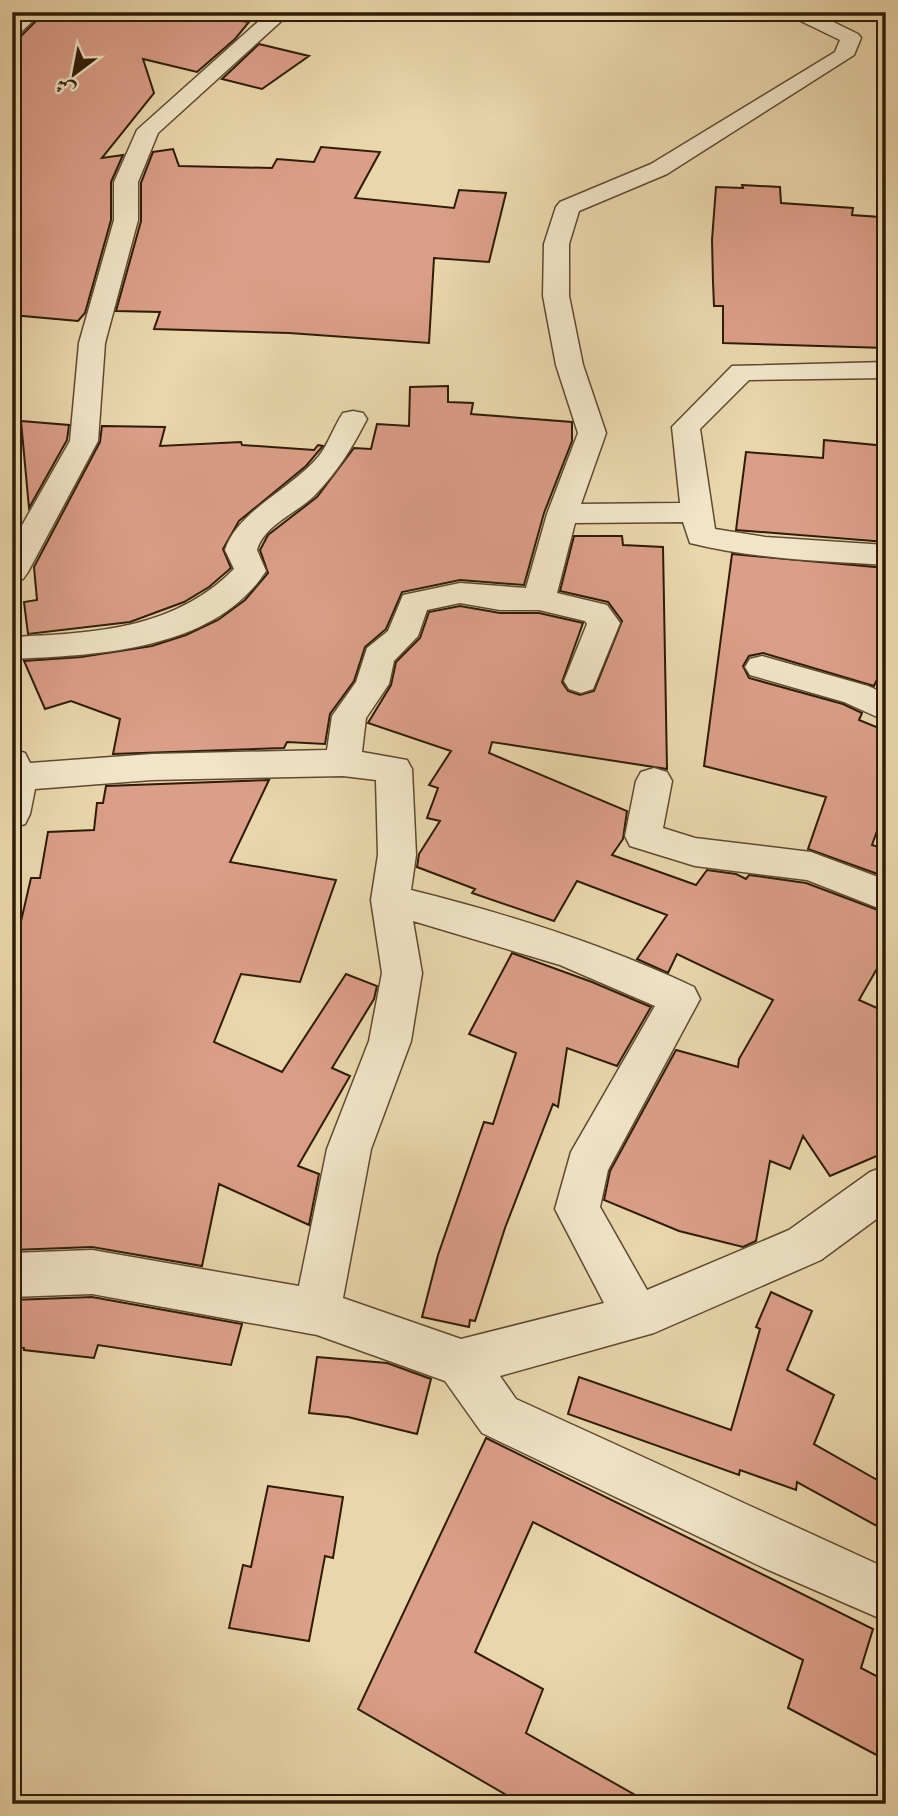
<svg xmlns="http://www.w3.org/2000/svg" width="898" height="1816" font-family="'IM FELL Double Pica',Amiri,serif">
<style>
.building{fill:#db9e88;stroke:#2e1c07;stroke-width:2}
.lines{fill:none;stroke-linecap:round;stroke-linejoin:round}
.minor-casing{stroke:#5d4a30;stroke-width:3}
.minor{fill:#f1e4c8;fill-rule:evenodd}
</style>
<rect width="100%" height="100%" fill="#e9d6ab"/>
<filter id="stains"><feTurbulence type="fractalNoise" baseFrequency=".00286" numOctaves="4"/><feColorMatrix values="0 0 0 0 .2 0 0 0 0 .09 0 0 0 0 .02 0 0 0 .5 -.17"/></filter>
<radialGradient id="worn" r=".72"><stop offset=".6" stop-color="#630" stop-opacity="0"/><stop offset="1" stop-color="#630" stop-opacity=".3"/></radialGradient>
<path class="building" d="M45,12H174L249,22L235,39L197,72L143,59L154,93L102,158L123,155L111,182V220L85,313L78,321L12,315V38L21,36Z
M259,44L309,56L262,89L222,79Z
M321,147L380,152L355,198L454,208L459,190L506,193L489,262L434,258L429,343L289,333L154,329L160,312L116,311L141,221V183L153,152L173,149L179,166L272,168L277,159L314,162Z
M742,185L780,187L781,203L853,208L852,215L880,217V250L886,284V348L723,343V306H714L713,282L712,240L716,187L743,188Z
M448,386V402L473,403L471,414L572,422V441L544,513L524,585L460,580L402,592L386,629L365,647L354,681L330,714L325,744L287,742L284,748L113,754L120,719L71,701L45,709L24,661L81,657L152,646L186,635L218,620L245,600L268,573L260,550L268,535L317,497L354,448L371,449L377,424L409,426L410,387Z
M21,421L69,425L67,440L29,508Z
M102,426L165,427L160,446L241,442L242,445L314,450L318,445L323,446L306,466L239,521L223,549L231,568L209,587L184,602L130,622L28,634L24,602L37,600L34,567L100,442Z
M824,440L886,446V542L736,530L746,452L823,458Z
M574,536H622L623,545L663,547L667,769L492,742L489,753L627,811L623,839L612,855L696,885L707,870L736,874L746,879L749,875L806,883L886,913V953L859,1000L886,1012V1152L830,1176L803,1136L790,1169L770,1161L756,1241L743,1247L679,1231L604,1200L610,1171L676,1050L738,1067L739,1059L773,1000L677,954L668,973L637,959L667,915L577,881L554,921L472,893L475,889L417,867L419,854L440,821L427,818L438,788L429,785L451,751L368,723L391,685L396,662L420,638L429,612L460,606L500,613H539L583,623L562,682L568,691L580,695L594,691L622,621L608,602L560,591Z
M732,554L886,568V660L874,686L763,653L749,656L743,666L749,678L843,704L862,713L859,720L886,731V806L872,845L886,849V877L808,849L826,797L704,766Z
M269,780L230,862L336,880L300,982L241,974L214,1042L282,1072L346,974L377,986L374,999L332,1068L350,1076L298,1166L319,1174L309,1225L219,1184L202,1266L92,1247L12,1250V960L31,878H40L48,832L94,830L97,803H103L106,786Z
M512,953L592,982L651,1007L617,1066L567,1048L558,1107L553,1104L505,1228L475,1321L470,1320L469,1327L422,1317L438,1255L484,1122L493,1124L516,1053L469,1034Z
M771,1292L812,1311L787,1370L834,1395L814,1444L886,1485V1531L797,1482L796,1490L740,1470L739,1475L568,1414L579,1377L731,1430L760,1329L756,1327Z
M92,1297L242,1324L231,1365L98,1345L94,1358L24,1350V1348L12,1346V1300Z
M317,1357L387,1363L431,1379L417,1434L348,1417L309,1413Z
M486,1438L873,1629L861,1668L886,1681V1760L788,1708L803,1660L533,1522L475,1652L543,1689L526,1733L651,1804H522L358,1709Z
M268,1486L343,1497L333,1558L325,1556L309,1641L229,1628L243,1565L251,1567Z"/>
<g class="lines">
<defs>
<path id="minor" d="M20,12H42L19,34L12,36V19Z
M269,12L288,15L158,133L138,182V220L105,343L98,441L28,572L23,579L12,582V543L70,441L79,343L114,220V182L137,130Z
M782,12H813L858,34L861,38L854,55L667,174L579,211L569,244V296L583,365L606,433L581,504L680,503L672,427L732,366L886,362V378L749,380L700,429L715,529L765,537L886,545V565C820,561 754,559 690,543L683,522L575,523L557,593L607,605L620,623L593,689L581,693L569,689L564,681L587,624L585,621L539,610H500L460,603L427,610L418,636L394,661L389,684L366,718L362,752L407,760L412,769L416,855L411,890C508,914 603,944 694,987L700,999L608,1170L600,1207L647,1290L789,1230L870,1172L886,1166V1212L821,1260L654,1333L500,1376L516,1399L886,1568V1621L764,1568L482,1433L445,1381L317,1335L92,1294L12,1297V1253L92,1250L299,1286L327,1149L369,1041L382,973L371,900L378,855L376,780L343,776L152,780L35,789L30,814L25,824L12,828V749L25,753L30,763L152,754L327,750L332,716L356,682L367,648L388,631L403,595L460,583L526,588L547,514L578,433L556,365L543,296L544,244L556,207L560,202L651,164L835,52L840,40ZM413,921L560,965L655,1006L571,1152L555,1209L604,1303L461,1339L343,1298L371,1149L411,1041L422,973Z
M353,411L363,413L367,419C352,448 338,471 315,495C297,513 264,525 257,550L266,571C214,651 97,655 12,659V637C93,633 174,630 234,569L225,550C238,510 292,489 319,456C329,443 334,426 343,413Z
M762,656L868,686L886,694V721L844,702L750,675L745,667L750,659Z
M654,768L667,772L672,781L663,828L695,838L811,852L886,880V911L807,880L695,866L630,846L625,836L636,781L641,772Z"/>
</defs>
<use href="#minor" class="minor-casing"/>
<use href="#minor" class="minor"/>
</g>
<rect width="898" height="1816" fill="none" stroke="#e9d6ab" stroke-width="42"/>
<rect x="14" y="14" width="870" height="1788" fill="none" stroke="#2e1c07" stroke-width="3.5"/>
<rect x="21" y="21" width="856" height="1774" fill="none" stroke="#2e1c07" stroke-width="2"/>
<g transform="translate(74 74) rotate(212)" stroke="#f1e4c8" stroke-width="5" paint-order="stroke">
<path d="M0-5L12 26L0 18L-12 26Z" fill="#2e1c07"/>
<text y="-10" font-size="19" font-weight="bold" text-anchor="middle" fill="#2e1c07">ش</text>
</g>
<rect width="100%" height="100%" filter="url(#stains)"/>
<rect width="100%" height="100%" fill="url(#worn)"/>
</svg>
